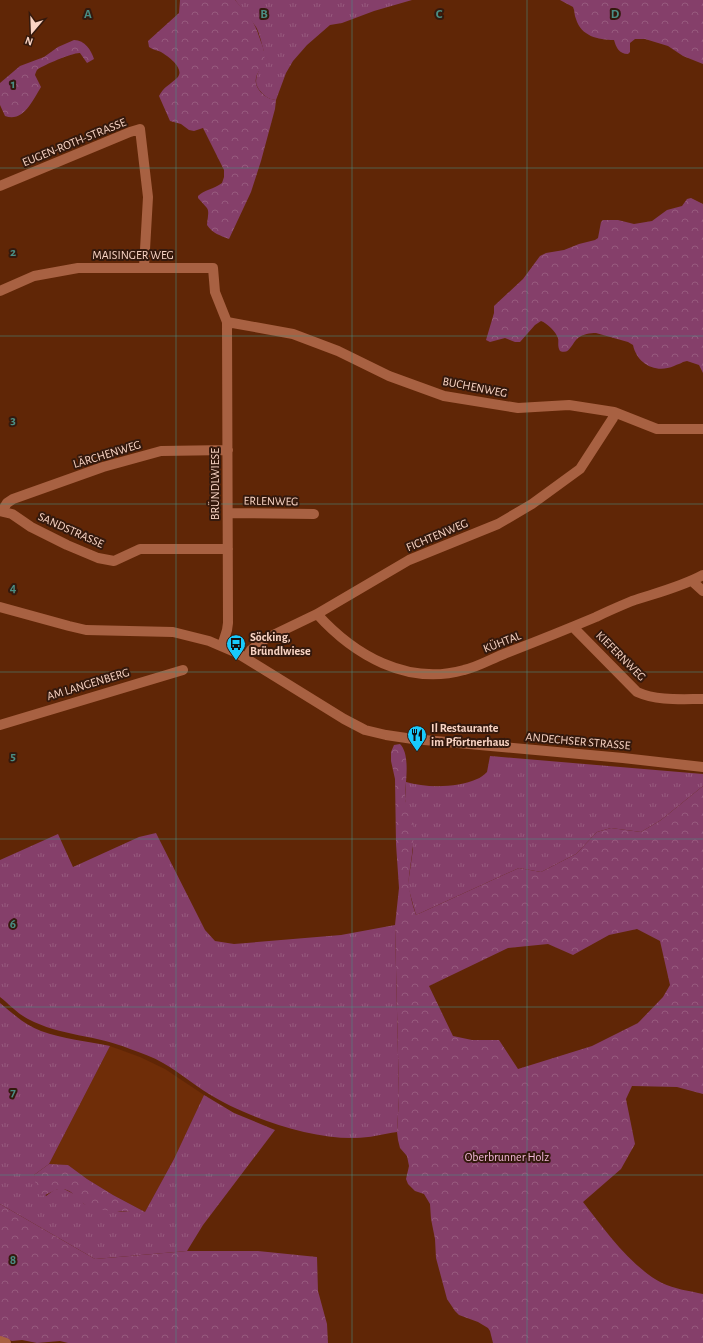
<svg xmlns="http://www.w3.org/2000/svg" width="703" height="1343" font-family="'Alegreya Sans',sans-serif">
<style>
.built{fill:#6f2d08}
.grass{fill:url(#grass-tufts)}
.forest{fill:url(#forest-crowns);fill-rule:evenodd}
.lines{fill:none;stroke-linecap:round;stroke-linejoin:round}
.minor{stroke:#a86142;stroke-width:10}
.grid{fill:none;stroke:#4a8e84;stroke-width:1;stroke-opacity:0.55}
.labels{text-anchor:middle;dominant-baseline:central;stroke-width:4;stroke-linejoin:round;paint-order:stroke}
.street-label{font-size:12px;fill:#f9d4c4;stroke:#34190d}
.poi-label{font-size:12px;font-weight:bold;fill:#f9d4c4;stroke:#34190d;text-anchor:start}
.park-label{font-size:12px;fill:#f2b8d8;stroke:#34190d}
.grid-label{font-size:13px;text-anchor:middle;font-weight:bold;fill:#4a8e84;stroke:#34190d;stroke-width:4;stroke-linejoin:round;paint-order:stroke}
</style>
<defs>
<pattern id="grass-tufts" width="24" height="20" patternUnits="userSpaceOnUse"><rect width="24" height="20" fill="#853f6a"/><path d="M3 7l-1-3M5 7V3M7 7l1-3M15 17l-1-3M17 17v-4M19 17l1-3" fill="none" stroke="#975a7e"/></pattern>
<pattern id="forest-crowns" width="20" height="18" patternUnits="userSpaceOnUse"><rect width="20" height="18" fill="#853f6a"/><path d="M2 6a3 3 0 1 1 6 0M12 15a3 3 0 1 1 6 0" fill="none" stroke="#975a7e"/></pattern>
</defs>
<rect width="100%" height="100%" fill="#602606"/>
<path class="built" d="M110,1046L140,1057L165,1069L204,1095L174,1159L145,1212L113,1195L87,1179L68,1165L49,1164Z"/>
<path class="grass" d="M235,0H412L374,11L342,23L330,25L307,45L293,61L286,73L276,100C270,100 266,97 262,93C246,78 268,66 263,48C261,41 259,32 256,27C250,18 242,9 235,0Z
M490,756L703,774V786L661,820L641,832L611,828L597,832L576,854L541,872L519,868L416,915L409,890V877L413,849L405,799L406,782C426,788 457,788 477,779C480,778 484,775 487,772Z
M156,833L205,930L215,941L234,944L341,935L395,925L399,1097L397,1132C383,1134 369,1138 355,1138C310,1139 246,1117 209,1094C193,1084 179,1072 163,1063C153,1057 141,1053 130,1049C97,1035 60,1036 28,1019C18,1014 9,1004 0,997V860L58,834L73,867L139,837Z
M0,1003C12,1013 25,1025 41,1031C63,1039 87,1041 110,1046L49,1164L34,1175L46,1196L54,1190L62,1188L76,1195L84,1204L122,1212H145L174,1159L204,1095L234,1113L275,1130L203,1225L187,1251L95,1259L0,1204Z"/>
<path class="forest" d="M180,0H235C249,16 253,18 260,39C262,45 266,53 264,60C263,68 254,74 256,83C257,91 268,100 276,100L275,109L261,161L251,192L229,239C221,236 212,233 207,225C209,206 210,212 198,198V196C204,190 214,189 222,183L224,177V170L203,128L194,131L189,130L181,124L170,121L159,96C164,86 170,85 177,78C186,69 168,56 161,52C157,50 153,50 149,47L148,41L179,13Z
M560,0H703V64L683,56L668,46L645,39H635L630,43V52L628,54C619,54 616,47 614,40C598,40 581,36 576,19C574,15 575,11 573,7Z
M74,40C85,40 91,50 94,59L87,63L80,53C74,52 44,65 38,69C36,71 36,72 35,75L41,87C33,100 23,123 5,116L0,105V83L20,66L44,57L58,47Z
M691,198L703,204V373L699,365L687,361L683,362C680,364 678,364 674,366C656,374 637,364 633,345L628,342L596,333C590,333 583,334 578,338C571,344 570,355 560,351C557,346 559,342 558,338C556,332 547,323 541,321L535,325L520,342H515L505,338L490,342L486,340L494,313V306L523,279L540,256L546,253L564,250L579,244L595,240L598,238L601,222L603,220H618L634,224L652,221L667,210L682,206L687,199Z
M400,744C411,755 405,784 405,798C406,807 412,815 413,824C415,842 411,859 409,876C408,889 412,903 416,915L519,868L541,872L576,854L597,832L611,828L641,832L661,820L703,786V1094L677,1087L632,1086L626,1099L635,1144L621,1169L583,1202C604,1229 631,1267 662,1283C674,1289 690,1291 703,1294V1343H493L490,1331L488,1328L478,1322L459,1315L455,1311L447,1299L436,1258L435,1239L431,1219L430,1204L424,1194L415,1191L408,1184L406,1179L409,1166L407,1156L400,1148L398,1140L397,1132L399,1097L395,925L399,888L396,844L395,779L391,761V752L394,745ZM637,929L660,941L670,985L663,997L638,1023L592,1046L518,1069L499,1040H472L453,1036L429,986L508,948L548,944L573,955L609,935Z
M49,1164L68,1165L87,1179L113,1195L145,1212C131,1212 95,1212 84,1204C76,1199 73,1189 61,1189C53,1189 49,1195 41,1196L37,1192L34,1175Z
M0,1204L95,1259L187,1251H258L317,1257L318,1291L327,1324L328,1343H68L60,1341L37,1343L22,1340L12,1341L0,1337Z"/>
<g class="lines">
<path class="minor" d="M0,186L130,132L140,129L148,197L144,267
M0,291L34,276L78,268H213L215,292L227,322L228,623L227,630L222,646
M227,322L293,334L338,351L389,376L444,396L518,408L569,405L614,412L657,429H703
M0,511L12,514L31,527L67,545L98,558L114,561L140,549H228
M2,511L7,503L13,499L103,467L161,451L228,450
M228,513L314,514
M692,581L703,591
M0,607L69,626L86,630L173,632L209,641L237,653L344,719L365,730L386,735L413,739L623,758L703,767
M317,614C354,655 407,686 464,670C478,667 491,659 504,654C535,642 565,630 596,617C608,611 620,606 632,601C656,593 681,587 703,575
M573,627L637,692C657,701 681,699 703,699
M246,658L251,650L265,639L317,614L409,560L498,524L532,504L580,469L613,418L614,412
M0,725L183,670
M0,1341L6,1343"/>
</g>
<path class="grid" d="M176,0V1343M352,0V1343M527,0V1343M0,168H703M0,336H703M0,504H703M0,672H703M0,839H703M0,1007H703M0,1175H703"/>
<defs>
<symbol id="bus-pin" viewBox="-11 -11 22 30"><path d="M0 17L-7.5 6A9.5 9.5 0 1 1 7.5 6Z" fill="#18cafc" stroke="#34190d"/><path d="M-5-6H5V4H4V6H2V4H-2V6H-4V4H-5ZM-3.5-4V0h7V-4ZM-3.5 1.2v1.5H-2V1.2ZM2 1.2v1.5H3.5V1.2Z" fill="#111"/></symbol>
<symbol id="restaurant-pin" viewBox="-11 -11 22 30"><path d="M0 17L-7.5 6A9.5 9.5 0 1 1 7.5 6Z" fill="#18cafc" stroke="#34190d"/><path d="M-5-6h1v4h1v-4h1v4h1v-4h1v5L-1.5 .5V6h-2V.5L-5-1ZM5-6V6H3V1.5H1.5Q1.5-4 5-6Z" fill="#111"/></symbol>
</defs>
<g fill-rule="evenodd">
<use href="#bus-pin" x="225" y="633" width="22" height="30"/>
<use href="#restaurant-pin" x="406" y="724" width="22" height="30"/>
</g>
<g class="labels">
<g class="street-label">
<text transform="translate(74 142) rotate(-22)">EUGEN-ROTH-STRASSE</text>
<text x="133" y="255">MAISINGER WEG</text>
<text transform="translate(475 387) rotate(11)">BUCHENWEG</text>
<text transform="translate(107 454) rotate(-17)">LÄRCHENWEG</text>
<text transform="translate(215 484) rotate(-90)">BRÜNDLWIESE</text>
<text transform="translate(271 501) rotate(1)">ERLENWEG</text>
<text transform="translate(71 530) rotate(24)">SANDSTRASSE</text>
<text transform="translate(437 535) rotate(-23)">FICHTENWEG</text>
<text transform="translate(502 642) rotate(-21)">KÜHTAL</text>
<text transform="translate(621 656) rotate(45)">KIEFERNWEG</text>
<text transform="translate(88 684) rotate(-17)">AM LANGENBERG</text>
<text transform="translate(578 741) rotate(5)">ANDECHSER STRASSE</text>
</g>
<g class="poi-label">
<text x="250" y="637">Söcking,<tspan x="250" dy="14">Bründlwiese</tspan></text>
<text x="431" y="728">Il Restaurante<tspan x="431" dy="14">im Pförtnerhaus</tspan></text>
</g>
<g class="park-label">
<text x="507" y="1157">Oberbrunner Holz</text>
</g>
</g>
<g class="grid-label">
<text x="88" y="18">A</text>
<text x="264" y="18">B</text>
<text x="439" y="18">C</text>
<text x="615" y="18">D</text>
<text x="13" y="88">1</text>
<text x="13" y="256">2</text>
<text x="13" y="424">3</text>
<text x="13" y="592">4</text>
<text x="13" y="760">5</text>
<text x="13" y="928">6</text>
<text x="13" y="1096">7</text>
<text x="13" y="1264">8</text>
</g>
<g transform="translate(32 32) rotate(199)" stroke="#34190d" stroke-width="3" paint-order="stroke">
<path d="M0-3L7 15L0 10L-7 15Z" fill="#f9d4c4"/>
<text y="-6" font-size="11" font-weight="bold" text-anchor="middle" fill="#f9d4c4">N</text>
</g>
</svg>
